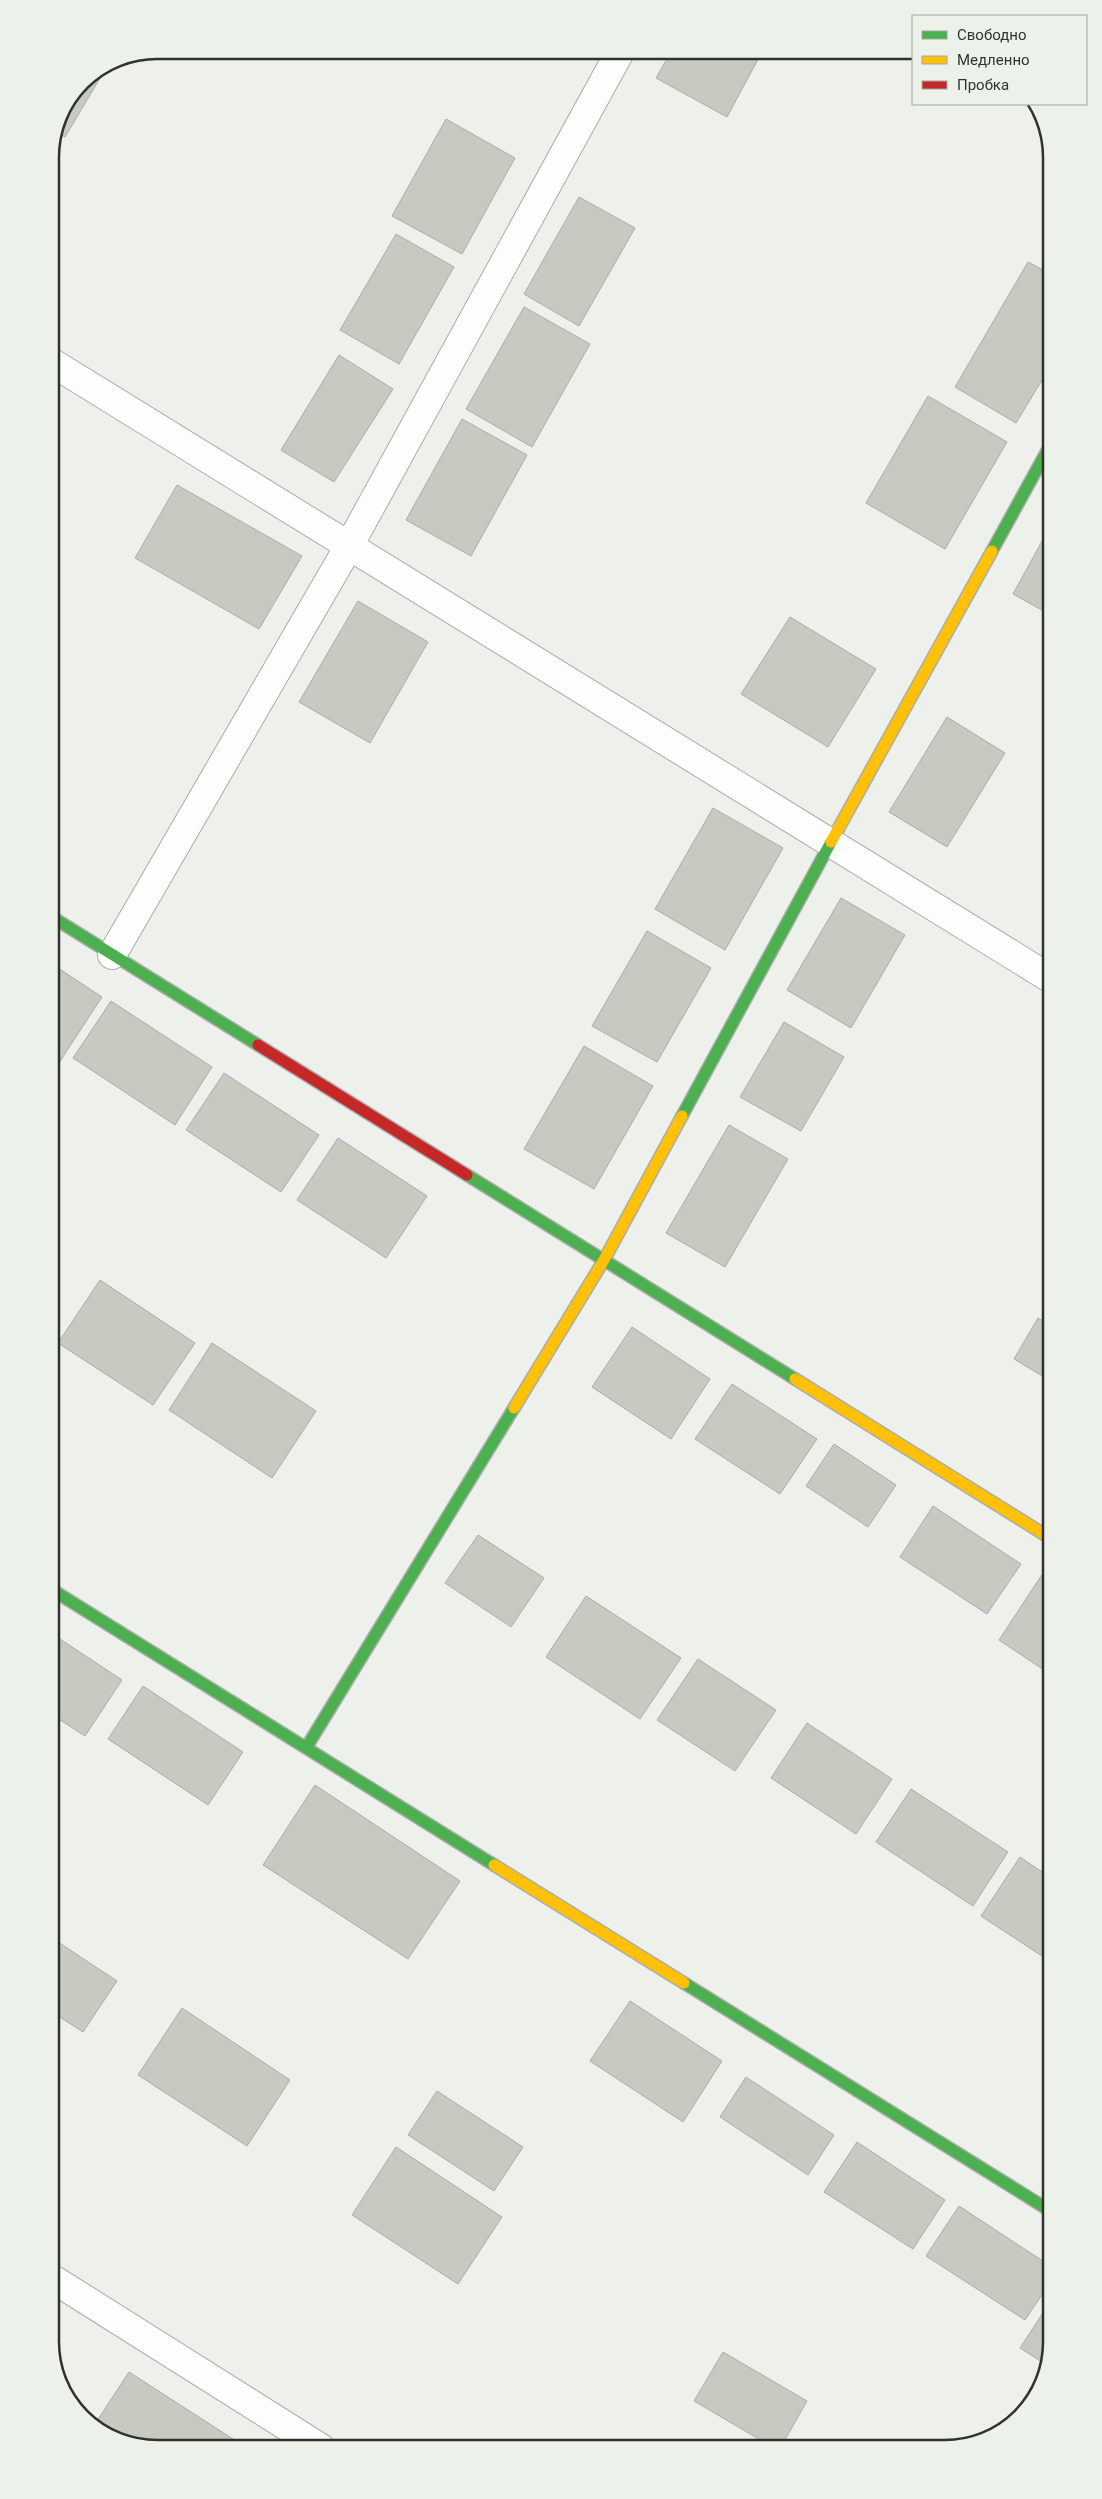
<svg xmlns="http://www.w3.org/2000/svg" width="1102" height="2499" font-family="Roboto,sans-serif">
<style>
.building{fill:#c8c9c0;stroke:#aaaca8}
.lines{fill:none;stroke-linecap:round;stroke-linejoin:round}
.street-casing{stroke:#abadaa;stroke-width:30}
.fast-casing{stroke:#abadaa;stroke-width:14}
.slow-casing{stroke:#abadaa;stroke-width:14}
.jam-casing{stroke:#abadaa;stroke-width:14}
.street{stroke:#fcfdfc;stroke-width:28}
.fast{stroke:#4caf50;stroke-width:11}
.slow{stroke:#ffc107;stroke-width:11}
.jam{stroke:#c62828;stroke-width:11}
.rim{fill:none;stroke:#30322f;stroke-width:2.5}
</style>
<rect width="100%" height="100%" fill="#edf0eb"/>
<path class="building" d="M672,50H763L727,117L656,78Z
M109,63L65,137L55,131L58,116L82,81Z
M446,119L515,158L462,254L392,216Z
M579,197L635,228L579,326L524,294Z
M396,234L454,267L399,364L340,330Z
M1028,262L1047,272V372L1016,423L955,387Z
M524,307L590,344L532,447L466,409Z
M339,355L393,389L334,482L281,450Z
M928,396L1007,442L945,549L866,503Z
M462,419L527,455L471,556L406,520Z
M177,485L302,556L259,629L135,558Z
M1047,532V613L1013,594Z
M358,601L428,642L370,743L299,702Z
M790,617L876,669L828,747L741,694Z
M947,717L1005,753L947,847L889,812Z
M713,808L783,848L725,950L655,909Z
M841,898L905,935L851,1028L787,990Z
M647,931L711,968L657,1062L592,1026Z
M52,964L102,997L53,1072Z
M111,1001L212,1067L175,1125L73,1058Z
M784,1022L844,1057L801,1131L740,1097Z
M584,1046L653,1086L594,1189L524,1149Z
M224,1073L319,1135L281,1192L186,1130Z
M729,1125L788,1159L725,1267L666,1233Z
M338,1138L427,1196L386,1258L297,1200Z
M100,1280L195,1343L153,1405L58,1343Z
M1038,1318L1049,1325V1380L1014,1359Z
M632,1327L710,1379L671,1439L592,1387Z
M212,1343L316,1411L272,1478L169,1410Z
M732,1384L817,1439L780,1494L695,1439Z
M834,1444L896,1485L868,1527L806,1486Z
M933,1506L1021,1564L987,1614L900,1557Z
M478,1535L544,1578L511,1627L445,1583Z
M1043,1573L1050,1578V1674L999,1640Z
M586,1596L681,1658L640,1719L546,1657Z
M54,1635L122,1680L85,1736L54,1716Z
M698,1659L776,1710L735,1771L657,1720Z
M143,1686L243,1752L208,1805L108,1739Z
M807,1723L892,1779L856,1834L771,1778Z
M315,1785L460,1881L408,1959L263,1865Z
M911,1789L1008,1852L973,1906L876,1842Z
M1020,1857L1051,1878V1962L981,1916Z
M55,1940L117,1981L83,2032L55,2014Z
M630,2001L722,2061L683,2122L590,2061Z
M182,2008L290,2080L247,2146L138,2075Z
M746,2077L834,2135L808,2175L720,2117Z
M437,2091L523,2147L494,2191L408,2135Z
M857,2142L945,2200L913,2249L824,2192Z
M396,2147L502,2217L458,2284L352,2215Z
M959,2206L1052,2267V2280L1025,2320L926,2256Z
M1052,2299V2342L1045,2364L1020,2348Z
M723,2352L807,2401L782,2445H769L694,2401Z
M129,2372L247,2448L150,2449L93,2427Z"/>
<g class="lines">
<defs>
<path id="street" d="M51,362L1048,977
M112,955L349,546L621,50
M56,2281L321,2448"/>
<path id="fast" d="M992,551L1047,451
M52,917L258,1045
M682,1116L831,842
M467,1175L795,1379
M54,1591L494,1865
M306,1748L514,1408
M684,1983L1052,2212"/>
<path id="slow" d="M831,842L992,551
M795,1379L1050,1538
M514,1408L604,1260L682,1116
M494,1865L684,1983"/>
<path id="jam" d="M258,1045L467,1175"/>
</defs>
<use href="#street" class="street-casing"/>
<use href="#fast" class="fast-casing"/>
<use href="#slow" class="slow-casing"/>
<use href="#jam" class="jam-casing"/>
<use href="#street" class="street"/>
<use href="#fast" class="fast"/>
<use href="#slow" class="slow"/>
<use href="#jam" class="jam"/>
</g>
<path d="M0 0H1102V2499H0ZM157 59H945A98 98 0 0 1 1043 157V2342A98 98 0 0 1 945 2440H157A98 98 0 0 1 59 2342V157A98 98 0 0 1 157 59Z" fill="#ecf2e9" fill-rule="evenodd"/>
<path class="rim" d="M157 59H945A98 98 0 0 1 1043 157V2342A98 98 0 0 1 945 2440H157A98 98 0 0 1 59 2342V157A98 98 0 0 1 157 59Z"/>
<rect x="912" y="15" width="175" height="90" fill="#ecf2e9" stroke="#a1a59f"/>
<rect x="922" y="31" width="25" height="8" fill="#4caf50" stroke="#a1a59f"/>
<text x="957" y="40" font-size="15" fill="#30322f">Свободно</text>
<rect x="922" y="56" width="25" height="8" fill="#ffc107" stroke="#a1a59f"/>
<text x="957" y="65" font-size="15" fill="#30322f">Медленно</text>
<rect x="922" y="81" width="25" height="8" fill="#c62828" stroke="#a1a59f"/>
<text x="957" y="90" font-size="15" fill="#30322f">Пробка</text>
</svg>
